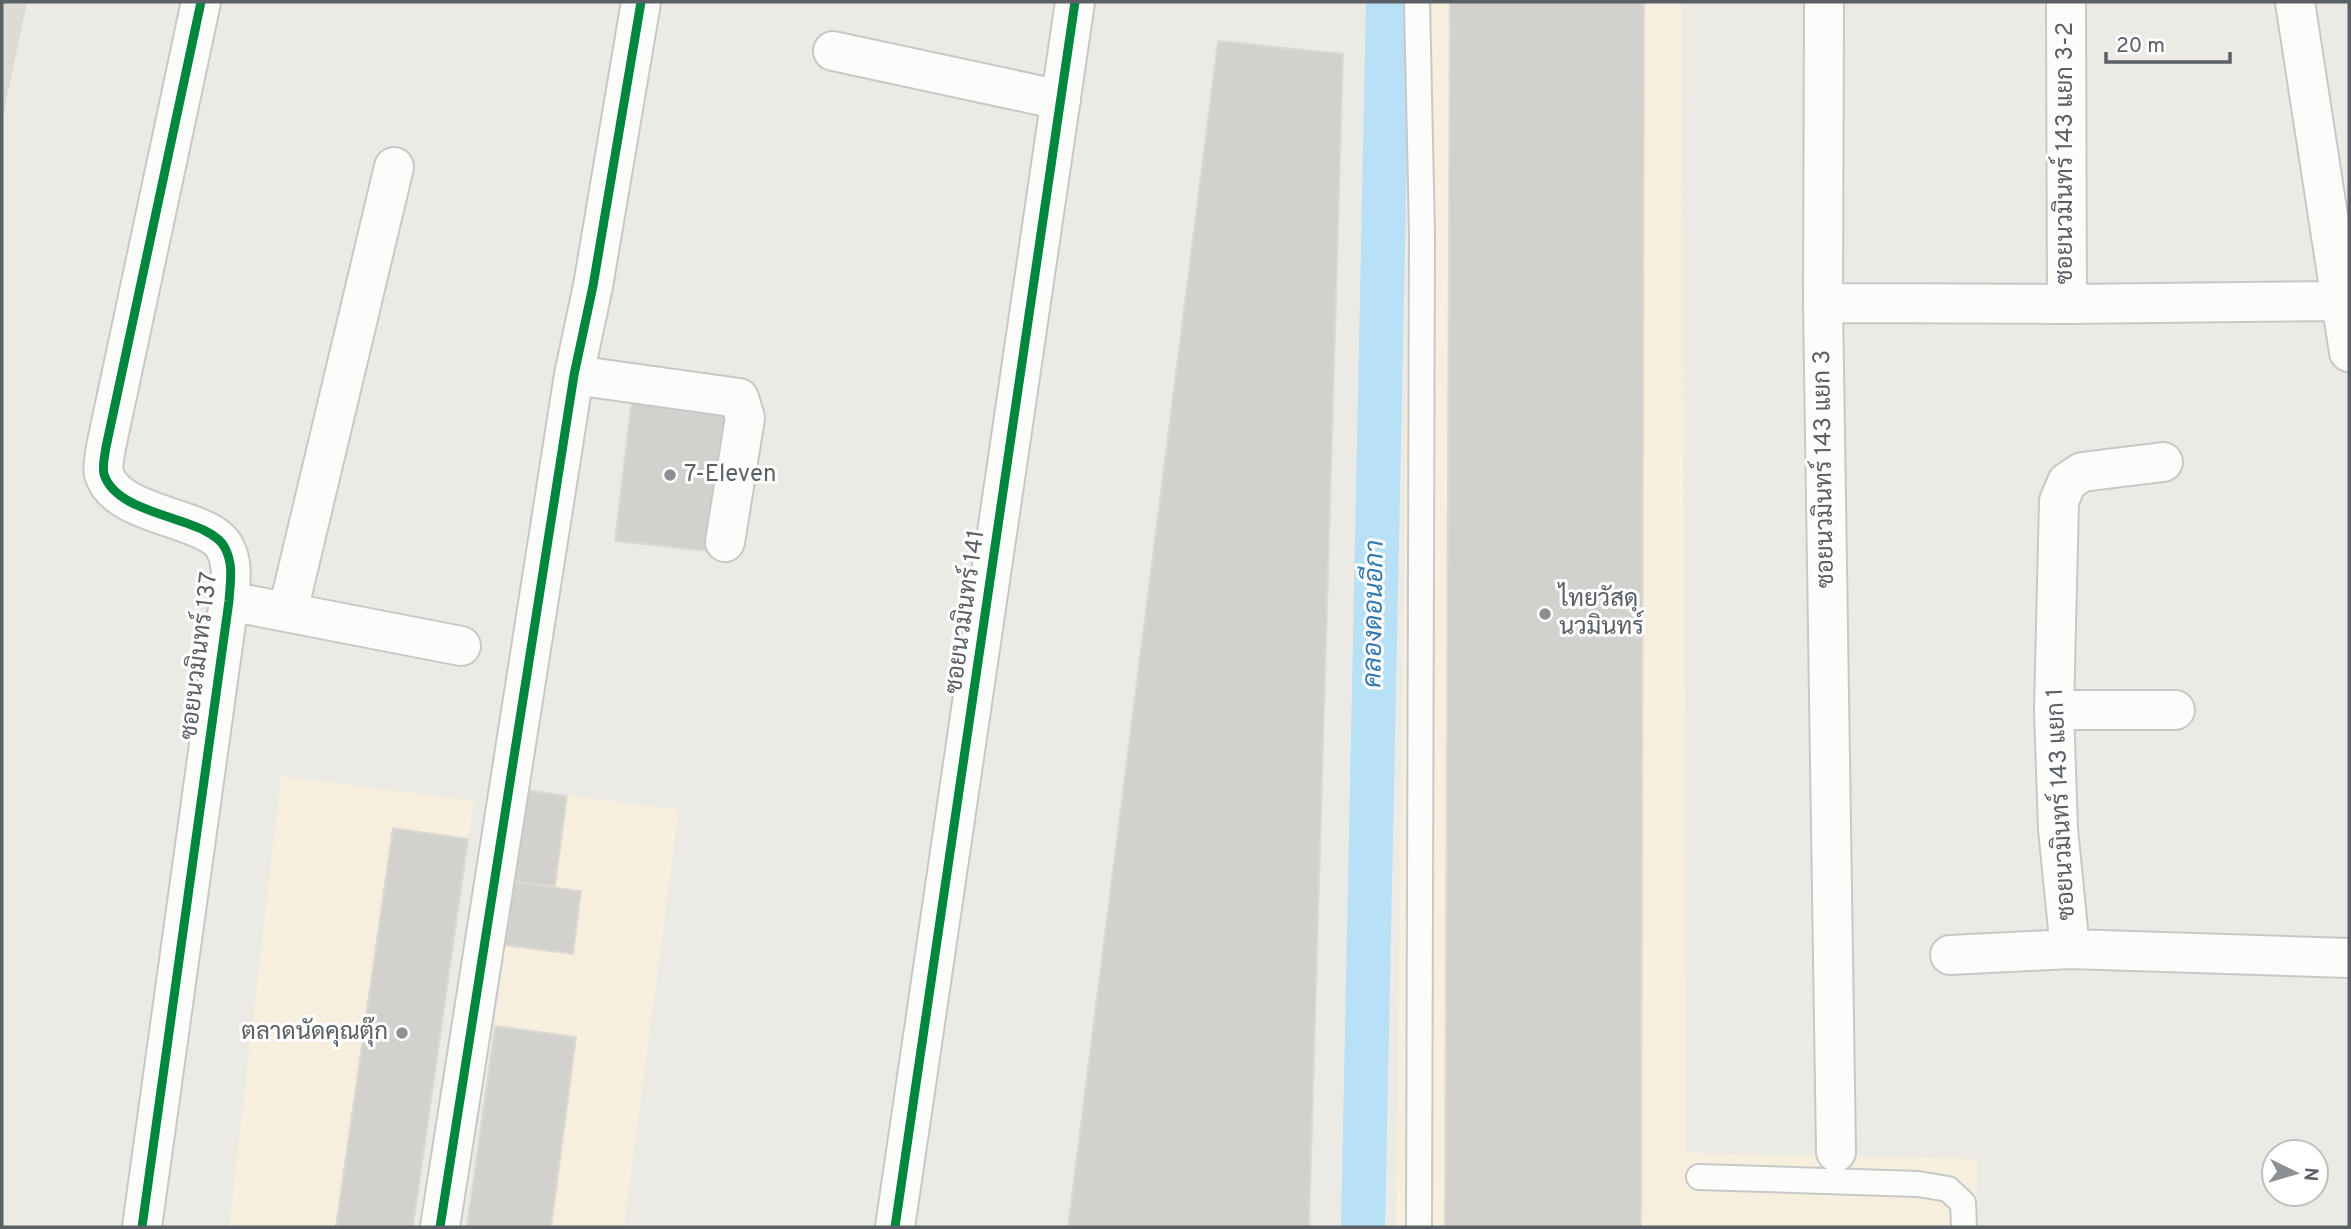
<svg xmlns="http://www.w3.org/2000/svg" width="2351" height="1229" font-family="Overpass,Sarabun,sans-serif">
<style>
.commercial{fill:#f6efdd}
.industrial{fill:#dddbd6}
.lines{fill:none;stroke-linecap:round;stroke-linejoin:round}
.canal{stroke:#b8e0f7;stroke-width:44}
.building{fill:#d2d1ce;stroke:#dcd9d4;stroke-width:2}
.lane-casing{stroke:#c8c8c8;stroke-width:28}
.street-casing{stroke:#c8c8c8;stroke-width:42}
.lane{stroke:#fcfcfb;stroke-width:24}
.street{stroke:#fcfcfb;stroke-width:38}
.cycleway-casing{stroke:#fff;stroke-width:13}
.cycleway{stroke:#00873e;stroke-width:9}
.poi-dot{fill:#8d9092;stroke:#fff;stroke-width:2.5}
.labels{text-anchor:middle;dominant-baseline:central;stroke-width:6;stroke-linejoin:round;paint-order:stroke}
.street-label{font-size:24px;fill:#5a6065;stroke:#fff}
.poi-label{font-size:24px;fill:#5a6065;stroke:#fff;text-anchor:start}
.water-label{font-size:26px;font-style:italic;fill:#3179b3;stroke:#fff}
</style>
<rect width="100%" height="100%" fill="#eceae5"/>
<path class="commercial" d="M1411,2H1682L1686,1153L1977,1159V1227H1396Z
M281,776L474,801L414,1227H229Z
M527,790L679,810L624,1227H467Z"/>
<path class="industrial" d="M2,2H27L2,121Z"/>
<g class="lines">
<path class="canal" d="M1363,1227L1388,2"/>
</g>
<path class="building" d="M1450,2H1644L1641,1227H1445Z
M1218,41L1343,54L1309,1227H1068Z
M632,398L726,410L709,551L615,541Z
M527,790L567,796L555,886L514,882Z
M393,828L468,839L413,1227H336Z
M514,882L581,891L573,954L505,945Z
M495,1026L576,1037L551,1227H467Z"/>
<g class="lines">
<defs>
<path id="lane" d="M1417,2L1422,234L1419,1227
M1699,1177L1918,1184L1948,1189L1963,1203L1964,1227"/>
<path id="street" d="M1824,2L1823,303L1836,1152
M2066,2L2067,304
M2295,2L2349,352
M833,51L1061,100
M1823,303L2067,304L2341,301
M574,375L739,398L745,418L725,542
M229,601L461,646
M288,611L394,167
M2054,710H2175
M2070,949L2058,829L2054,710L2059,501L2067,482L2082,472L2163,462
M1950,955L2070,949L2349,958
M142,1227L229,601C230,583 234,565 225,548C210,516 117,518 104,474C102,466 105,455 106,447L201,2
M440,1227L574,375L593,286L641,2
M895,1227L1075,2"/>
</defs>
<use href="#lane" class="lane-casing"/>
<use href="#street" class="street-casing"/>
<use href="#lane" class="lane"/>
<use href="#street" class="street"/>
<defs>
<path id="cycleway" d="M142,1227L229,601C230,583 234,565 225,548C210,516 117,518 104,474C102,466 105,455 106,447L201,2
M440,1227L574,375L593,286L641,2
M895,1227L1075,2"/>
</defs>
<use href="#cycleway" class="cycleway-casing"/>
<use href="#cycleway" class="cycleway"/>
</g>
<g class="poi-dot">
<circle cx="670" cy="475" r="7"/>
<circle cx="1545" cy="614" r="7"/>
<circle cx="402" cy="1033" r="7"/>
</g>
<g class="labels">
<g class="street-label">
<text transform="translate(2066 153) rotate(-90)">ซอยนวมินทร์ 143 แยก 3-2</text>
<text transform="translate(1825 469) rotate(-91)">ซอยนวมินทร์ 143 แยก 3</text>
<text transform="translate(966 612) rotate(-82)">ซอยนวมินทร์ 141</text>
<text transform="translate(200 656) rotate(-83)">ซอยนวมินทร์ 137</text>
<text transform="translate(2062 804) rotate(-93)">ซอยนวมินทร์ 143 แยก 1</text>
</g>
<g class="poi-label">
<text x="684" y="475">7-Eleven</text>
<text x="1559" y="600">ไทยวัสดุ<tspan x="1559" dy="28">นวมินทร์</tspan></text>
<text x="388" y="1033" text-anchor="end">ตลาดนัดคุณตุ๊ก</text>
</g>
<g class="water-label">
<text transform="translate(1375 614) rotate(-89)">คลองดอนอีกา</text>
</g>
</g>
<rect width="2351" height="1229" fill="none" stroke="#5a6065" stroke-width="7"/>
<g transform="translate(2295 1173) rotate(95)"><circle r="33" fill="#ffffff" stroke="#bdbfc1" stroke-width="2"/>
<path d="M0-5L12 26L0 18L-12 26Z" fill="#8d9092"/>
<text y="-10" font-size="19" font-weight="bold" text-anchor="middle" fill="#5a6065">N</text>
</g>
<path d="M2106 52v10h124v-10" fill="none" stroke="#5a6065" stroke-width="3.5"/>
<text x="2116" y="52" font-size="21" fill="#5a6065" stroke="#ffffff" stroke-width="5" paint-order="stroke">20 m</text>
</svg>
